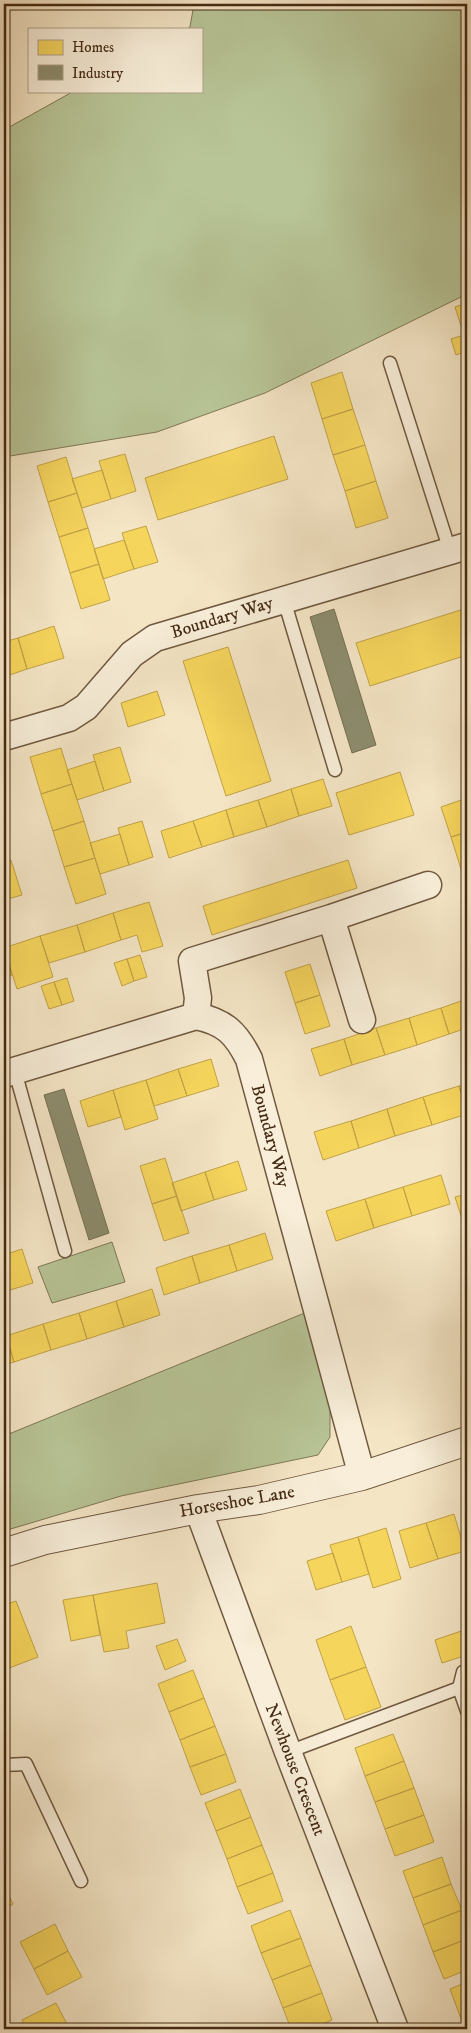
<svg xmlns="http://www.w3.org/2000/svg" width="471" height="2033" font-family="'IM FELL DW Pica',serif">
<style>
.green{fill:#b8c597;stroke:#7e7855}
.homes{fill:#f6d55c;stroke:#c1a246}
.industry{fill:#8c8c6e;stroke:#766f53}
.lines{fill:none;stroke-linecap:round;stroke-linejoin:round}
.service-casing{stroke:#705940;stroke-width:15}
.minor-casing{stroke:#705940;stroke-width:29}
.tertiary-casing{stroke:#705940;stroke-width:30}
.service{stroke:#f8eed9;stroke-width:12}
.minor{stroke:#f8eed9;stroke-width:26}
.tertiary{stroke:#f8eed9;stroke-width:28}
.labels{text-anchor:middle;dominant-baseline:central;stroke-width:5;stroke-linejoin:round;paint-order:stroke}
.street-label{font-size:18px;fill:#442a13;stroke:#f8eed9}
</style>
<rect width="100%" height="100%" fill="#f4e5c5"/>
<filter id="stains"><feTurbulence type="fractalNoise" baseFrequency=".004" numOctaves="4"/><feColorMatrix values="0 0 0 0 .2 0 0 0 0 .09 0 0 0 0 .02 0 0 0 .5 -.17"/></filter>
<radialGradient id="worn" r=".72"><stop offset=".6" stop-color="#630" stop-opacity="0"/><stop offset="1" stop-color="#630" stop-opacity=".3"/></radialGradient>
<path class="green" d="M194,4H467V294L265,393L157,432L4,457V130L74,91H201V29H187L190,27Z
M112,1242L125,1282L52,1303L38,1267Z
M307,1312L330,1405V1437L318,1455L121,1496L4,1531V1436Z"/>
<path class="homes" d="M467,303V351L456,355L451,339L464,335L455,307Z
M342,372L353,409L322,419L311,383Z
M353,409L365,445L333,455L322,419Z
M274,436L288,479L158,520L145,478Z
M365,445L376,481L345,491L333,455Z
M125,454L136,491L111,499L99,461Z
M66,457L77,493L48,502L37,466Z
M102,470L111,499L82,508L72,479Z
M376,481L388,518L356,528L345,491Z
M77,493L88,528L59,537L48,502Z
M146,526L158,562L134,569L122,533Z
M88,528L99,564L70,573L59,537Z
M124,540L134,569L103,579L94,549Z
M99,564L110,600L81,609L70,573Z
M467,608V655L370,686L356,643Z
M54,626L64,658L27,669L18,638Z
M18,638L27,669L4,677V642Z
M228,647L271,781L226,796L183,661Z
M157,691L165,715L128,727L121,703Z
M120,747L131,782L104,791L93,755Z
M61,748L72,784L41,794L30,757Z
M95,761L104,791L77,800L67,770Z
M400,772L414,815L349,835L336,793Z
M323,779L332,806L299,816L291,789Z
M72,784L84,821L53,831L41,794Z
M291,789L299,816L267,827L258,800Z
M467,798V832L451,837L441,807Z
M258,800L267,827L234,837L226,810Z
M226,810L234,837L202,847L193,821Z
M84,821L95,858L64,867L53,831Z
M142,821L153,857L129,865L118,828Z
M193,821L202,847L169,858L161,831Z
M467,832V867L461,869L451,837Z
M120,834L129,865L100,874L90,843Z
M95,858L106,894L76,904L64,867Z
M11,860L22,895L4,900V862Z
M348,860L357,888L212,935L203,906Z
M467,867V889L461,869Z
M149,902L163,946L142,952L137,935L121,940L113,913Z
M113,913L121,940L85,952L77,925Z
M77,925L85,952L49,963L40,936Z
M40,936L53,977L17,989L4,948Z
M4,948L12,975L4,977Z
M140,955L147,977L134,981L127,959Z
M127,959L134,981L122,986L114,963Z
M310,964L320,995L295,1003L285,972Z
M67,978L74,1001L62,1005L54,982Z
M54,982L62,1005L49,1009L41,986Z
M320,995L330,1026L305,1034L295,1003Z
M467,999V1028L449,1034L441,1008Z
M441,1008L449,1034L417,1045L409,1018Z
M409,1018L417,1045L385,1055L376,1028Z
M376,1028L385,1055L352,1065L344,1039Z
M344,1039L352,1065L320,1076L311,1049Z
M211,1059L219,1086L187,1096L178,1069Z
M178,1069L187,1096L154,1106L146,1080Z
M146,1080L158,1119L125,1130L113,1090Z
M467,1083V1110L459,1086Z
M459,1086L467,1114L432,1125L423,1097Z
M113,1090L121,1117L88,1127L80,1101Z
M423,1097L432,1125L395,1136L387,1109Z
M387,1109L395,1136L359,1148L351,1121Z
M351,1121L359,1148L323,1160L314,1132Z
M165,1158L177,1196L152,1204L140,1166Z
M238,1161L247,1190L214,1200L205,1172Z
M205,1172L214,1200L181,1211L172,1183Z
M441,1175L450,1204L412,1216L403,1187Z
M403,1187L412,1216L374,1228L365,1199Z
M4,1189L10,1210L4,1212Z
M467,1194V1224L464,1225L455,1197Z
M177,1196L189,1233L164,1241L152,1204Z
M365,1199L374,1228L336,1241L326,1211Z
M265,1233L273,1259L237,1271L229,1245Z
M229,1245L237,1271L200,1283L192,1256Z
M22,1249L33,1283L7,1291L4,1282V1255Z
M192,1256L200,1283L164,1295L156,1268Z
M152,1289L160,1315L124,1327L116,1301Z
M116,1301L124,1327L87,1339L79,1313Z
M79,1313L87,1339L51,1350L43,1324Z
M43,1324L51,1350L14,1362L6,1336Z
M4,1336H6L14,1362L4,1365Z
M454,1514L465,1551L438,1559L426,1523Z
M426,1523L438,1559L410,1568L399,1531Z
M386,1528L401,1579L373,1588L358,1537Z
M358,1537L369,1574L342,1582L330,1545Z
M333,1553L342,1582L316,1590L307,1561Z
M157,1583L165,1623L126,1631L129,1648L104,1652L93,1595Z
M93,1595L100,1635L71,1641L63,1600Z
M16,1601L38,1657L4,1670V1605Z
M351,1626L366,1667L330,1680L316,1640Z
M467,1629V1655L442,1663L435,1640Z
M177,1639L186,1661L165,1670L156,1646Z
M366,1667L381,1707L345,1720L330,1680Z
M193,1670L204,1698L169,1712L158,1684Z
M204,1698L215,1726L180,1740L169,1712Z
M215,1726L226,1754L190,1767L180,1740Z
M393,1734L404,1761L365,1776L355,1748Z
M226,1754L236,1782L201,1795L190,1767Z
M404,1761L414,1788L375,1802L365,1776Z
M414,1788L424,1815L385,1829L375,1802Z
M240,1789L251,1817L216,1831L205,1803Z
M424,1815L434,1842L395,1856L385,1829Z
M251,1817L262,1845L227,1859L216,1831Z
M262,1845L273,1873L237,1887L227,1859Z
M442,1857L451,1884L413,1898L403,1871Z
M273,1873L283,1901L248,1914L237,1887Z
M451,1884L462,1910L423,1925L413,1898Z
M4,1886L13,1904L4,1909Z
M290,1910L301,1938L261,1953L251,1926Z
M462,1910L467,1926V1939L433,1952L423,1925Z
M55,1924L68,1951L34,1969L20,1942Z
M301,1938L311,1965L272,1980L261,1953Z
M467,1939V1970L444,1979L433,1952Z
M68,1951L82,1977L47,1995L34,1969Z
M311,1965L322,1993L283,2008L272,1980Z
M467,1982V2014L460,2016L450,1989Z
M322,1993L332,2020L310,2029H291L283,2008Z
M56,2003L69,2028L27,2029L22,2020Z
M467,2014V2029H465L460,2016Z"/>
<path class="industry" d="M334,609L376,745L352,753L310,617Z
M64,1089L109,1233L89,1240L44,1095Z"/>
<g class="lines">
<defs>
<path id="service" d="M390,363L450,551
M284,600L335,770
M18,1070V1082L65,1251
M459,1688L467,1711
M288,1752L459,1688L463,1672L467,1671
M4,1765L26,1764L81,1881"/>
<path id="minor" d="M4,737L69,718L86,707L132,654L155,638L467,546
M331,918L362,1020
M196,1016L198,998L192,961L331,918L428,885
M4,1074L196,1016C225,1022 236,1033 249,1059L362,1476
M198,1509L288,1752L395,2029"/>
<path id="tertiary" d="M4,1553L45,1540L198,1509L259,1500L362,1476L467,1441"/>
</defs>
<use href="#service" class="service-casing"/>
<use href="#minor" class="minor-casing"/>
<use href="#tertiary" class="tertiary-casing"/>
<use href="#service" class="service"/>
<use href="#minor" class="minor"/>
<use href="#tertiary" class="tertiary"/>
</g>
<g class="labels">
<g class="street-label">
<text transform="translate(222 618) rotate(-17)">Boundary Way</text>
<text transform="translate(270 1136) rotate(75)">Boundary Way</text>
<text transform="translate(237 1502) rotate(-10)">Horseshoe Lane</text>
<text transform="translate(295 1770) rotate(69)">Newhouse Crescent</text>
</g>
</g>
<rect width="471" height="2033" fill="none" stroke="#f4e5c5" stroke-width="20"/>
<rect x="5" y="5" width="461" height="2023" fill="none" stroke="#442a13" stroke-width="2.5"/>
<rect x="10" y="10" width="451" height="2013" fill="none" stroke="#442a13"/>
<rect x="28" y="28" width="175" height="65" fill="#f8eed9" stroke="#b0a08a"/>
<rect x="38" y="40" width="25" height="15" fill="#f6d55c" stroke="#b0a08a"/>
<text x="72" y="52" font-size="15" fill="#442a13">Homes</text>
<rect x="38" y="65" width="25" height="15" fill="#8c8c6e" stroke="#b0a08a"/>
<text x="72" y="78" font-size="15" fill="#442a13">Industry</text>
<rect width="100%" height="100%" filter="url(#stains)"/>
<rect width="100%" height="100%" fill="url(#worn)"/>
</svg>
